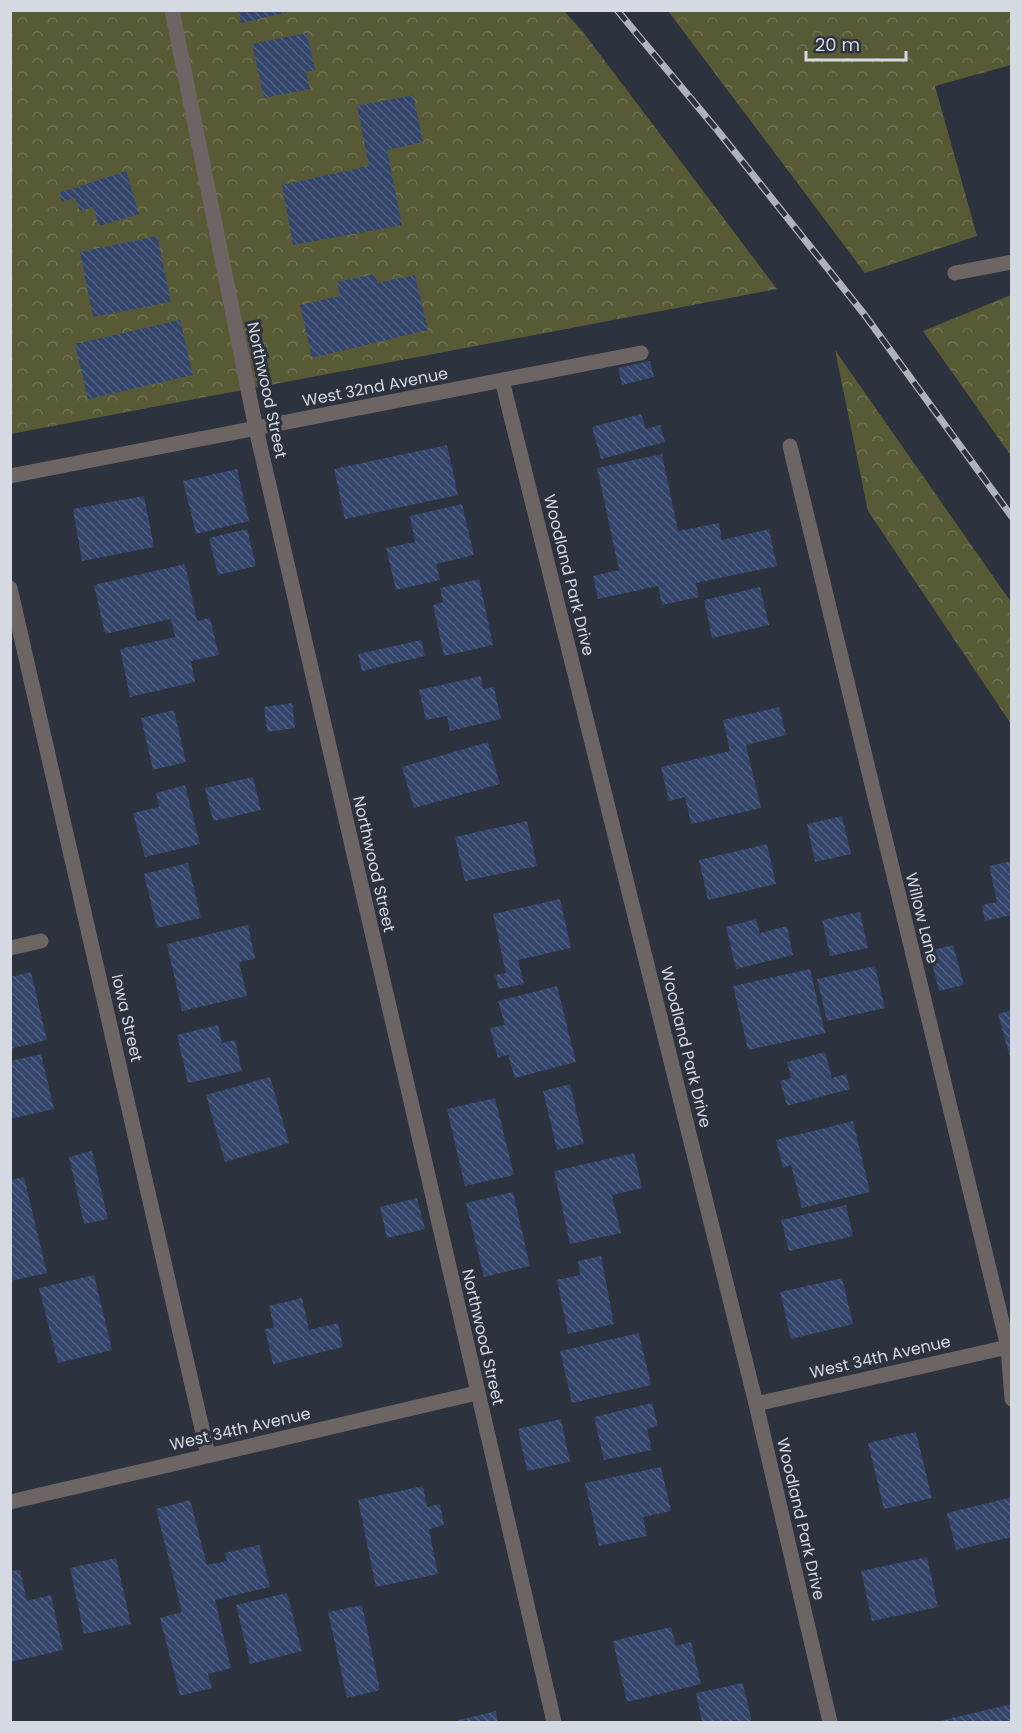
<svg xmlns="http://www.w3.org/2000/svg" width="1022" height="1733" font-family="Poppins,sans-serif">
<style>
.forest{fill:url(#forest-crowns)}
.building{fill:url(#building-back-hatch)}
.lines{fill:none;stroke-linecap:round;stroke-linejoin:round}
.minor{stroke:#6d6563;stroke-width:15}
.rail-casing{stroke:#aeb2bb;stroke-width:7}
.rail{stroke:#2c323e;stroke-width:4.5;stroke-dasharray:14;stroke-linecap:butt}
.labels{text-anchor:middle;dominant-baseline:central;stroke-width:6;stroke-linejoin:round;paint-order:stroke}
.street-label{font-size:16px;fill:#d5d9e1;stroke:#2c323e}
</style>
<defs>
<pattern id="forest-crowns" width="20" height="18" patternUnits="userSpaceOnUse" patternTransform="scale(1.5)"><rect width="20" height="18" fill="#575a35"/><path d="M2 6a3 3 0 1 1 6 0M12 15a3 3 0 1 1 6 0" fill="none" stroke="#6e7152"/></pattern>
<pattern id="building-back-hatch" width="6" height="6" patternUnits="userSpaceOnUse" patternTransform="scale(1.5)"><rect width="6" height="6" fill="#33456b"/><path d="M-1 5l2 2M0 0l6 6M5-1l2 2" fill="none" stroke="#505f80"/></pattern>
</defs>
<rect width="100%" height="100%" fill="#2c323e"/>
<path class="forest" d="M11,11H564L583,32L777,289L11,434Z
M668,11H1011V65L935,86L977,236L865,273Z
M1011,295V456L923,331Z
M835,350L1011,602V724L868,511Z"/>
<path class="building" d="M238,10H292V11L241,23Z
M307,33L315,70L306,72L310,89L264,98L252,44Z
M413,95L423,142L387,150L402,225L293,245L282,185L369,166L357,106Z
M126,171L139,214L99,226L93,207L80,211L75,198L62,202L59,193Z
M157,236L171,302L93,317L80,252Z
M375,274L377,283L415,275L428,330L312,358L300,305L340,296L337,282Z
M180,320L193,375L88,399L75,344Z
M650,361L654,377L622,385L618,368Z
M641,414L646,429L660,425L665,442L601,459L592,427Z
M447,445L458,495L345,519L334,469Z
M662,454L678,531L719,523L722,540L769,529L777,566L696,583L699,597L662,605L658,586L598,599L593,576L619,570L597,468Z
M237,469L249,521L196,534L183,481Z
M144,496L154,547L82,561L73,509Z
M462,504L474,555L436,564L440,580L396,590L386,548L415,542L410,516Z
M247,529L256,566L218,575L209,538Z
M185,564L197,621L210,618L219,655L191,661L195,682L130,697L120,649L175,637L171,619L105,634L94,585Z
M479,579L493,645L444,656L433,605L443,602L440,588Z
M760,587L769,625L712,638L704,600Z
M421,640L425,656L362,671L358,654Z
M481,676L483,689L494,687L501,719L450,731L447,716L426,720L419,690Z
M292,703L295,728L267,732L264,707Z
M779,707L786,735L746,745L761,808L691,824L685,797L669,801L661,767L730,751L723,720Z
M174,710L186,762L153,770L141,718Z
M488,742L500,784L414,808L402,767Z
M253,777L261,810L213,821L205,788Z
M185,785L200,844L145,857L133,813L159,807L156,793Z
M842,816L851,854L815,862L807,824Z
M527,821L537,866L465,881L455,837Z
M767,844L776,884L708,900L699,860Z
M1012,861V915L985,921L982,905L997,902L989,866Z
M188,863L201,918L157,928L144,874Z
M560,899L571,948L518,960L524,984L499,989L495,975L506,973L493,914Z
M860,912L868,948L830,956L822,920Z
M756,919L760,933L787,926L793,955L736,969L726,927Z
M248,925L255,959L239,962L247,996L182,1011L167,944Z
M953,945L964,985L939,991L929,951Z
M875,966L885,1008L827,1021L817,979Z
M810,969L825,1033L748,1050L733,986Z
M31,972L47,1040L10,1049V977Z
M557,986L576,1062L515,1078L508,1055L498,1058L490,1028L505,1025L498,1001Z
M1012,1010V1061H1011L998,1014Z
M218,1025L222,1043L235,1040L242,1071L188,1083L177,1035Z
M825,1052L832,1078L846,1074L850,1089L787,1106L780,1081L791,1078L787,1062Z
M41,1054L54,1109L10,1119V1061Z
M270,1077L289,1143L225,1162L206,1095Z
M570,1084L584,1144L557,1150L543,1091Z
M495,1098L514,1175L465,1186L447,1109Z
M853,1121L870,1192L802,1208L791,1165L783,1168L776,1140Z
M92,1151L108,1219L84,1224L69,1157Z
M634,1153L642,1188L612,1195L621,1233L570,1244L554,1171Z
M24,1177L47,1273L10,1281V1180Z
M513,1192L530,1266L484,1277L466,1203Z
M417,1198L425,1229L387,1238L380,1207Z
M846,1205L853,1236L789,1251L781,1220Z
M601,1256L614,1324L568,1334L557,1280L580,1275L578,1261Z
M94,1275L112,1350L58,1363L39,1288Z
M842,1278L853,1324L791,1339L780,1292Z
M302,1298L309,1330L338,1323L343,1347L273,1364L265,1329L274,1328L269,1306Z
M639,1333L651,1385L572,1403L560,1351Z
M652,1403L658,1426L647,1429L652,1450L604,1460L594,1417Z
M561,1419L570,1462L527,1471L518,1429Z
M916,1432L932,1498L884,1509L868,1443Z
M661,1467L671,1511L643,1517L647,1536L599,1546L585,1483Z
M423,1486L427,1507L440,1504L444,1525L429,1529L438,1574L376,1587L358,1500Z
M1012,1497V1537L956,1550L947,1513Z
M190,1500L207,1565L227,1561L225,1553L259,1545L270,1587L215,1600L231,1668L208,1674L212,1688L180,1696L160,1618L182,1612L156,1509Z
M927,1557L938,1607L872,1621L861,1571Z
M116,1558L131,1624L84,1634L70,1568Z
M20,1570L27,1601L51,1595L63,1650L10,1662V1571Z
M287,1593L302,1651L250,1664L236,1605Z
M362,1605L380,1690L347,1698L328,1612Z
M671,1627L676,1646L691,1642L701,1684L627,1702L613,1641Z
M743,1683L752,1722H702L696,1693Z
M1012,1704V1722H935Z
M496,1711L498,1722H451Z"/>
<g class="lines">
<path class="minor" d="M172,10L256,429L554,1722
M955,273L1012,262
M502,380L756,1404L830,1722
M790,446L1008,1347L1012,1399
M10,476L641,353
M10,588L208,1455
M10,948L41,941
M756,1404L1012,1346
M10,1502L477,1393"/>
<defs>
<path id="rail" d="M617,10L718,131L864,314L1012,517"/>
</defs>
<use href="#rail" class="rail-casing"/>
<use href="#rail" class="rail"/>
</g>
<g class="labels">
<g class="street-label">
<text transform="translate(375 387) rotate(-11)">West 32nd Avenue</text>
<text transform="translate(267 390) rotate(78)">Northwood Street</text>
<text transform="translate(569 575) rotate(76)">Woodland Park Drive</text>
<text transform="translate(374 864) rotate(77)">Northwood Street</text>
<text transform="translate(922 918) rotate(76)">Willow Lane</text>
<text transform="translate(127 1018) rotate(77)">Iowa Street</text>
<text transform="translate(686 1047) rotate(76)">Woodland Park Drive</text>
<text transform="translate(483 1337) rotate(77)">Northwood Street</text>
<text transform="translate(880 1357) rotate(-13)">West 34th Avenue</text>
<text transform="translate(240 1429) rotate(-13)">West 34th Avenue</text>
<text transform="translate(801 1519) rotate(77)">Woodland Park Drive</text>
</g>
</g>
<rect width="1022" height="1733" fill="none" stroke="#d5d9e1" stroke-width="24"/>
<path d="M806 51v9h100v-9" fill="none" stroke="#d5d9e1" stroke-width="3"/>
<text x="815" y="51" font-size="18" fill="#d5d9e1" stroke="#2c323e" stroke-width="4.5" paint-order="stroke">20 m</text>
</svg>
